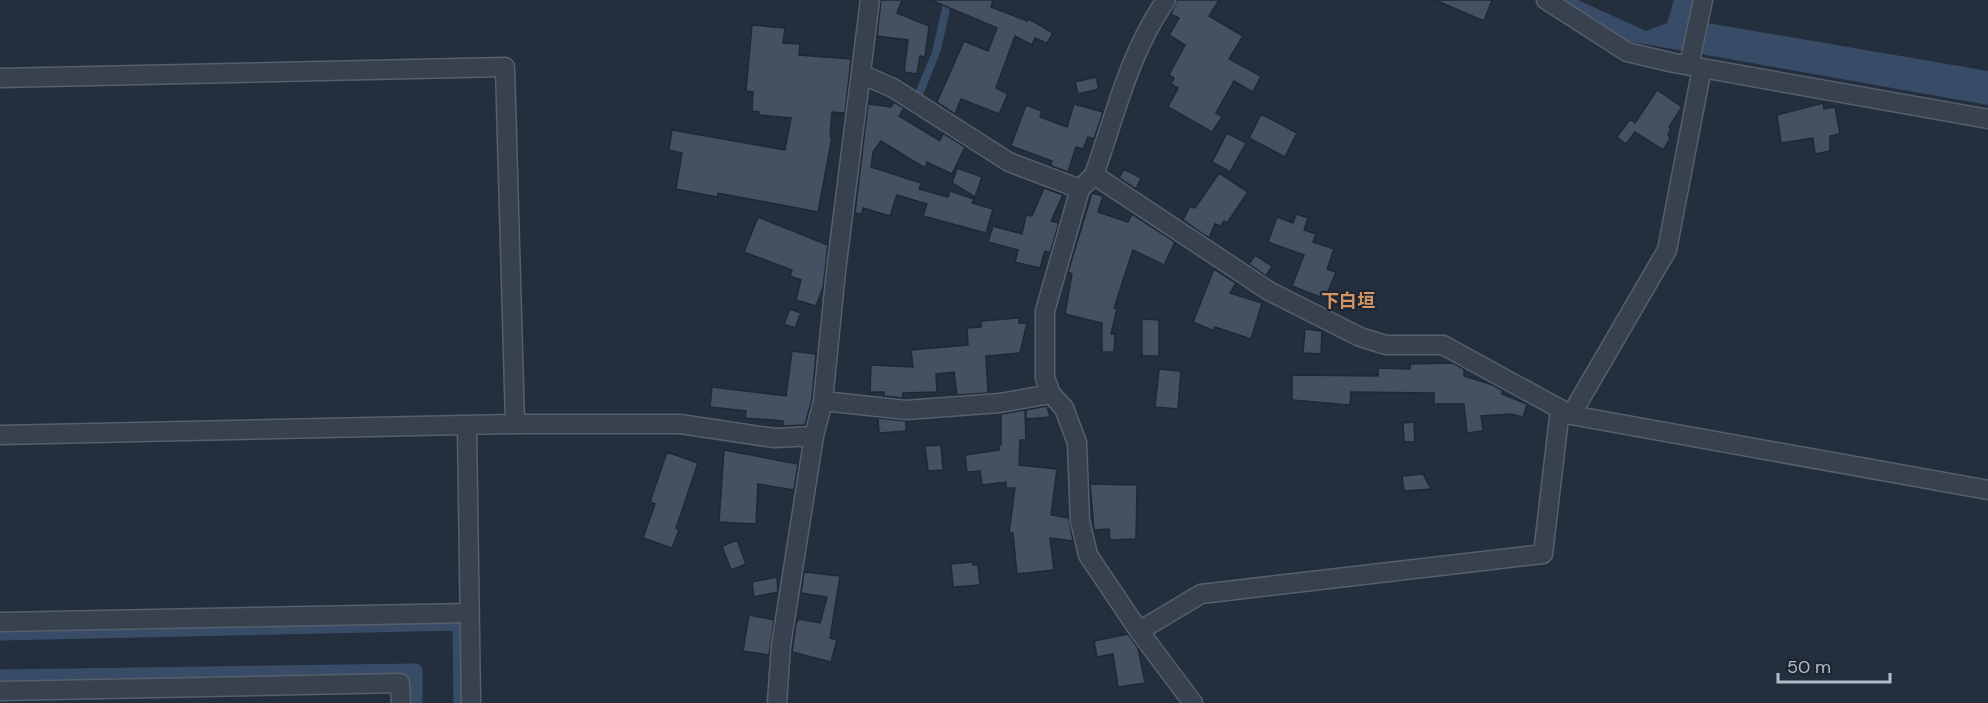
<svg xmlns="http://www.w3.org/2000/svg" width="1988" height="703" font-family="'DM Sans','Noto Sans JP',sans-serif">
<style>
.water{fill:#394c67}
.lines{fill:none;stroke-linecap:round;stroke-linejoin:round}
.canal{stroke:#394c67;stroke-width:15}
.building{fill:#455162;stroke:#1f2835;stroke-width:1.5}
.minor-casing{stroke:#565f6c;stroke-width:21}
.minor{stroke:#38414e;stroke-width:18}
.labels{text-anchor:middle;dominant-baseline:central;stroke-width:4.5;stroke-linejoin:round;paint-order:stroke}
.quarter-label{font-size:18px;font-weight:bold;fill:#d59563;stroke:#1d2633}
</style>
<rect width="100%" height="100%" fill="#242f3e"/>
<path class="water" d="M944,0H952L941,50L921,100L914,95L932,52Z
M1556,0H1578L1646,31L1667,23L1674,0H1696L1690,20L1988,71V105L1627,41Z"/>
<g class="lines">
<path class="canal" d="M0,633L460,623L461,703
M0,677L415,671V703"/>
</g>
<path class="building" d="M881,0H902L897,13L929,26L925,57L920,56L917,74L904,72L908,40L877,36Z
M931,0H993L991,7L1027,21L1029,19L1053,33L1047,43L1035,38L1032,45L1015,36L996,88L1008,94L999,114L961,99L955,114L937,102L964,41L988,51L997,28Z
M1177,0H1219L1209,16L1243,36L1229,59L1261,76L1253,92L1234,81L1216,113L1222,117L1212,132L1168,107L1178,88L1171,84L1174,78L1169,75L1185,45L1169,35L1179,18L1171,14Z
M1435,0H1492L1484,21Z
M752,25L785,28L783,43L800,44L799,55L851,59L845,113L832,112L830,137H832L818,212L718,193L717,197L676,189L682,153L669,150L672,130L785,150L791,118L759,115V112L752,111L753,92L746,91Z
M1096,77L1099,89L1078,94L1075,82Z
M1657,90L1682,107L1669,127L1671,129L1668,134L1670,139L1663,150L1635,132L1626,144L1617,137L1630,119L1635,123Z
M894,102L904,108L899,116L940,141L943,133L965,147L952,174L927,162L925,168L881,141L873,152L871,167L921,183L919,189L948,197L950,191L974,199L972,203L993,209L986,233L923,216L927,204L897,195L890,216L863,208L862,214L855,213L868,104L891,107Z
M1823,103L1824,109L1835,107L1840,134L1830,136V151L1815,154L1813,138L1781,143L1777,115Z
M1074,104L1103,112L1094,139L1088,137L1083,149L1076,147L1068,172L1051,166L1052,161L1011,146L1026,105L1042,111L1040,117L1067,127Z
M1261,114L1297,133L1285,157L1249,138Z
M1227,133L1246,143L1230,172L1212,162Z
M957,168L982,177L975,197L952,183Z
M1124,169L1141,178L1136,189L1119,178Z
M1219,173L1248,192L1227,223L1224,221L1221,226L1215,224L1209,238L1183,220L1190,206L1195,208Z
M1044,188L1063,195L1051,221L1059,223L1050,253L1045,251L1040,268L1015,262L1018,250L988,242L993,226L1022,234L1026,215L1032,216Z
M1092,193L1103,196L1098,212L1128,222L1132,214L1175,242L1164,265L1133,250L1114,308L1117,309L1111,334H1115L1114,352H1102V323L1065,314L1072,274L1068,272Z
M1296,214L1308,218L1304,230L1316,234L1313,242L1334,249L1327,269L1336,272L1325,299L1292,286L1304,255L1268,242L1277,217L1293,223Z
M758,217L828,245L823,288L816,306L796,300L801,280L790,276L792,270L744,252Z
M1255,255L1272,266L1266,276L1249,264Z
M1214,269L1236,283L1230,293L1262,303L1251,339L1215,327L1214,331L1193,322Z
M790,309L801,313L795,328L784,324Z
M1019,318V323H1027L1020,353L986,356L988,393L957,395L954,372L936,374L937,392L903,393V398L884,396V392H870L871,365L913,367L911,350L968,345L967,328L981,327V321Z
M1142,319L1159,320V356H1142Z
M1305,329L1322,331L1321,354L1303,353Z
M792,351L816,354L812,399L805,425L783,426V421L745,418L746,411L710,407L712,387L786,396Z
M1453,363L1464,369V376L1493,385L1502,390V394L1527,404L1523,417L1511,414L1481,416L1483,431L1467,433L1464,404H1434V393L1351,392L1350,405L1292,400V375L1378,376V368L1410,369V364Z
M1159,369L1181,371L1178,409L1155,407Z
M1047,406L1050,417L1026,419V410Z
M1025,410L1026,440H1020L1019,465L1057,469L1051,515L1069,518L1073,541L1050,538L1054,570L1017,574L1013,533H1009L1015,488H1006V482L982,485L980,471L967,472L965,455L999,450V445H1001V414Z
M878,418L906,421V431L879,433Z
M1414,422L1415,442H1404L1403,423Z
M941,445L943,470L928,471L925,446Z
M724,450L798,464L794,490L758,484L756,524L719,522Z
M667,452L698,463L676,528L679,530L672,548L643,538L655,504L650,502Z
M1423,474L1431,489L1404,491L1402,476Z
M1090,484L1137,485L1136,539L1110,540L1109,529L1094,530Z
M737,540L746,564L731,570L722,546Z
M973,562V565H978L980,585L953,587L951,564Z
M804,572L840,576L830,638L837,640L831,662L792,652L796,623L799,619L820,623L827,597L801,593Z
M777,577L778,592L754,597L752,582Z
M749,615L774,620L769,655L743,651Z
M1128,634L1138,648L1145,683L1118,687L1113,654L1097,657L1094,641Z"/>
<g class="lines">
<defs>
<path id="minor" d="M1166,0C1129,53 1115,116 1094,175L1080,189L1045,311V378L1051,394L1064,408L1077,443L1080,521L1088,555L1139,631L1193,703
M1546,0L1627,52L1674,63L1988,119
M1689,65L1703,0
M861,74L893,88L1009,162L1080,189
M0,78L505,67L515,424
M1094,175L1269,291L1360,337L1386,345H1443L1571,415L1988,490
M823,401L906,410L1000,403L1051,394
M1571,415L1667,250L1702,68
M467,427L471,703
M0,435L515,424H680L774,438L814,436
M0,622L469,613
M1139,631L1201,594L1543,554L1560,409
M0,691L400,683L401,703
M777,703L781,645L814,436L823,401L836,271L870,0"/>
</defs>
<use href="#minor" class="minor-casing"/>
<use href="#minor" class="minor"/>
</g>
<g class="labels">
<g class="quarter-label">
<text x="1348" y="301">下白垣</text>
</g>
</g>
<path d="M1778 673v9h112v-9" fill="none" stroke="#b4bcc9" stroke-width="3"/>
<text x="1787" y="673" font-size="18" fill="#b4bcc9" stroke="#1d2633" stroke-width="4.5" paint-order="stroke">50 m</text>
</svg>
